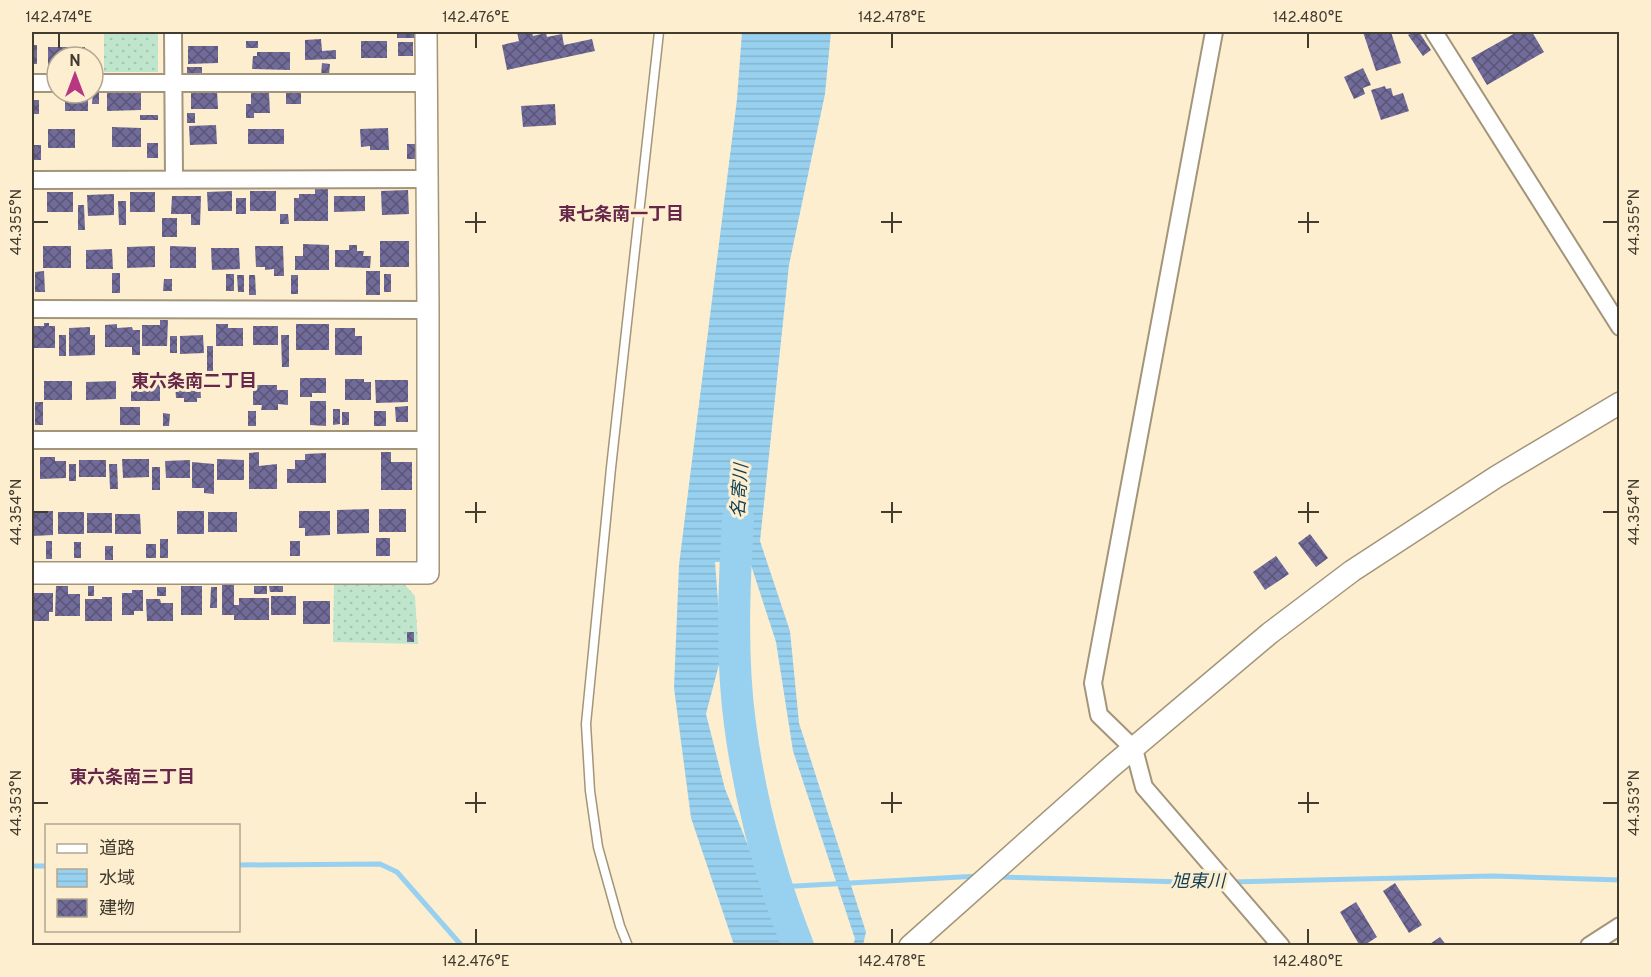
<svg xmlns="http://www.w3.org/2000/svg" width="1651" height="977" font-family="Overpass,'Noto Sans JP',sans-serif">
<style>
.grass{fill:url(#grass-dots)}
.water{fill:url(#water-rules)}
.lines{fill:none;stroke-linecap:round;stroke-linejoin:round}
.stream{stroke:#98d1f0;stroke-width:5}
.river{stroke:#98d1f0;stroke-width:32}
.building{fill:url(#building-cross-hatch)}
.service-casing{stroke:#a39579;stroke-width:11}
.minor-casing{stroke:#a39579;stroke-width:20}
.tertiary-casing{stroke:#a39579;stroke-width:24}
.service{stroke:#fff;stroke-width:8}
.minor{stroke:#fff;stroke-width:16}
.tertiary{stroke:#fff;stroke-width:21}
.ticks{fill:none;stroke:#423c30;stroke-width:2}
.labels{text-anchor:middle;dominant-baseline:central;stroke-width:6;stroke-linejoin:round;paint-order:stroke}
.neighbourhood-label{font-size:18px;font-weight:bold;fill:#66274a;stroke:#fdeed0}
.water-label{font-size:18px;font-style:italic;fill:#103f55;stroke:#fdeed0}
.neatline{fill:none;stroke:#423c30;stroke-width:2}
.ticks-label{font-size:15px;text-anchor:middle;fill:#423c30}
</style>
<defs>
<pattern id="grass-dots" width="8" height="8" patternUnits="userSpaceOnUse" patternTransform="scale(1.5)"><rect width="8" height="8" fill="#bfe6cd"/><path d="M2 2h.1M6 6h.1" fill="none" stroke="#a5c6b0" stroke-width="1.8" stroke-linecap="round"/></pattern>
<pattern id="water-rules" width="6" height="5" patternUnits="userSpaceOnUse" patternTransform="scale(1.5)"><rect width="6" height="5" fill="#98d1f0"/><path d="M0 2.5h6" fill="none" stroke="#84b4ce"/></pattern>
<pattern id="building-cross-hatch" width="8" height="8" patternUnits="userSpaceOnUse" patternTransform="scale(1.5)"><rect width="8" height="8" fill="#716b9a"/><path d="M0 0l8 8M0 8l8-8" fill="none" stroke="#5a5577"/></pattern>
</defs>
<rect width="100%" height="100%" fill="#fdeed0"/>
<path class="grass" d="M104,32H158V72H104Z
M334,584L405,585L415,596L418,644L333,642Z"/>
<path class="water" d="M742,32H831L825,94L789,265L760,541L790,631L799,723L866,932L863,945H853L855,939L793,751L776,642L750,562H715L722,653L706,714L725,789L765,887L812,945H734L691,818L674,688L679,565L737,99Z"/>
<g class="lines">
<path class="stream" d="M238,865L380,864L397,872L462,946
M32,866H46
M997,877L1222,883
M1231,882L1492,876L1620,880
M777,887L979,876"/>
<path class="river" d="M738,518C734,586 731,657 740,724C750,800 770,875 798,946"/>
</g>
<path class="building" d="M397,32H415V38H397Z
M517,32H532L533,36L546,33L547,37L562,34L564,45L592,39L595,51L507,70L502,45L519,41Z
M1363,32H1391L1401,63L1376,71Z
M1413,32H1419L1431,50L1423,56L1408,35Z
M1517,32H1532L1544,52L1487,85L1471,58Z
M321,39L322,51L336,50V59L305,60V40Z
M246,41H258V48H246Z
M361,41H387V58H361Z
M398,42H413V56H398Z
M32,45H37V64H32Z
M188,46H218V63L188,64Z
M48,47H85V57H57V67H48Z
M257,52H290V70L252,69L253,56H257Z
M322,63L330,64L329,75H321Z
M187,67H202V74H187Z
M1363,68L1371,85L1363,88L1365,94L1354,99L1344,77Z
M1385,86L1386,89L1391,88L1393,96L1403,93L1409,111L1381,120L1371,90Z
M191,91H217L218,109H191Z
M286,91H301V104H286Z
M93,92H99V104H92Z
M141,92V110L107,111V93Z
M251,93H269L270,113H254V118H246V104H251Z
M88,94V111H65V95Z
M32,100H39V114H32Z
M555,104L556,125L523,127L521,106Z
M187,113H195V123H187Z
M140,115H158V120H140Z
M216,125L217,144L190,145L189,126Z
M112,127L141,128V147H112Z
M388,128L389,150H370V146L361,147L360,129Z
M48,129H75V148H48Z
M248,129H284V144H248Z
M147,143H158V158H147Z
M407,144H415V159H407Z
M32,145H41V160H32Z
M315,189H328V221H294V198H299V194H315Z
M408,190L409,214L382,215L381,191Z
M232,191V211H208L207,192Z
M250,191H276V211H250Z
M47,192H73V212H47Z
M130,192H155V212H130Z
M114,194V215L88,216L87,195Z
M172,196H201L200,225H191V214H171Z
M334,196H365V211L334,212Z
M236,198H246V214H236Z
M118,201H126V225H119Z
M78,205H84L85,230H78Z
M280,214H288L289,224H280Z
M162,218H177V237H162Z
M380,241H409V267H380Z
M303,244L329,245V270H295V256H303Z
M349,245H357V251H364L363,256H371L370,268L335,267V250H349Z
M43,246H71V268H43Z
M155,246V267L127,268V247Z
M170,246L196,247V268H170Z
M255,246H283L284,276H274V269L265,270V267H256Z
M211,248H239L240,269L212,270Z
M112,249L113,269H86V250Z
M44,271L45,292H35V272Z
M366,271H380V295H366Z
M112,273H120V293H112Z
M226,274H234V291H226Z
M384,274H391V292H384Z
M237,275H244V292H238Z
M249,275H255L256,295H249Z
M291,275H298V294H291Z
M164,279H172V291H163Z
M160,320H168L167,346H142V325H160Z
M44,323H49V326H55V348H32V326H44Z
M117,324V328L132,327L133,330H140V355H132V347H105V325Z
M216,324H228V328H243V346H216Z
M296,324H329V350H296Z
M253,326H278V345H253Z
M90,327V335H95V355L69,356V328Z
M335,328H355V336H362V355H335Z
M59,335H66V356H59Z
M203,335L204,353L180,354V336Z
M281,335H289V367H282Z
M170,336H177V353H170Z
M207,346H213V371H207Z
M300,378H326V393H312V397H300Z
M345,379H364V382H371V400H345Z
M375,380H408V402L376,403Z
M44,381H72V400H44Z
M116,381V399L86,400V382Z
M131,381H160V401H131Z
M175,384H200L201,398H197V402H184V398H176Z
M253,385H277V390H288V405L278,404V410H261L262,405H253Z
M310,401H326V426L310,425Z
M35,402H43V425H35Z
M408,406V422H396L395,407Z
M120,407H140V425H120Z
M333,409H340V424L333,425Z
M248,411H256V426H248Z
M374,411H386V426H374Z
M342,412H349V425H342Z
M163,413L170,414L169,426H163Z
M259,452V466L277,464V489H249V453Z
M381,452H391V462H412V490H381Z
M326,453V483H287V469H295V460H305V454Z
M40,457H55V461H66V478L40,479Z
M122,459H149V477L123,478Z
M217,459L244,460V480H217Z
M79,460H106V477H79Z
M190,460V478H166L165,461Z
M192,462L214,464V494L204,493V488H192Z
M69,464H76V481H69Z
M109,464H117L118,489H110Z
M152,467H160V490H152Z
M369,509V533L337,534V510Z
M379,509H406V532H379Z
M32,511H53V535L32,536Z
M177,511H204V534H177Z
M299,511H330V535L305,536V528H299Z
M58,512H84V534H58Z
M208,512H237V532H208Z
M87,513H112V533H87Z
M115,514H140L141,534H115Z
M1310,534L1328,558L1316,567L1298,543Z
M376,538H390V556H376Z
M160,539H168V558H160Z
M46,541H52V559H46Z
M290,541H300V556H290Z
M74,542H81V558H74Z
M146,544H156V558H146Z
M105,546H113V560H105Z
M1276,556L1289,574L1265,590L1253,572Z
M222,585H234V605H239V598H269V620H234V615H222Z
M56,586H68V594H80V616H55Z
M88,586H94V596H88Z
M181,586H202V615H181Z
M254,586H267V594H254Z
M269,586H283V592H270Z
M157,587H166V596H157Z
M211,587H217V608H210Z
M132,590H143V611H134V615H122V593H132Z
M32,593H53V612H49V621H33Z
M271,596H296V615H271Z
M102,597H112V621H85V599H102Z
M146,599H160L161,603H173V621H147Z
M303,601H330V624H303Z
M407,632H414V642H407Z
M1395,883L1422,925L1409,933L1383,891Z
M1356,902L1377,937L1363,946H1360L1340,912Z
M1440,937L1447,946H1427Z"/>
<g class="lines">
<defs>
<path id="service" d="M628,946L620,926L598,847L590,791L586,724L611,468L659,32"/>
<path id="minor" d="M173,32L174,178
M1214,32L1093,683L1099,715L1134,749L1144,787L1281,946
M1434,32L1620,327
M32,83H57
M93,83H426
M32,180L427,179
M32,309L428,310
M32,440H428
M1589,946L1620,926"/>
<path id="tertiary" d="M32,573H428V310L426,32
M910,946L1111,767L1270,633L1352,571L1496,477L1620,403"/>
</defs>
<use href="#service" class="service-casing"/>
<use href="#minor" class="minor-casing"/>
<use href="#tertiary" class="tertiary-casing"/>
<use href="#service" class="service"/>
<use href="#minor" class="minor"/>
<use href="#tertiary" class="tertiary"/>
</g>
<path class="ticks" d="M59,33V48M476,33V48M892,33V48M1308,33V48M476,212V233M892,212V233M1308,212V233M33,222H48M465,222H486M881,222H902M1298,222H1319M1603,222H1618M476,502V523M892,502V523M1308,502V523M33,512H48M465,512H486M881,512H902M1298,512H1319M1603,512H1618M476,792V813M892,792V813M1308,792V813M33,803H48M465,803H486M881,803H902M1298,803H1319M1603,803H1618M476,929V944M892,929V944M1308,929V944"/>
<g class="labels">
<g class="neighbourhood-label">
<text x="621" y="215">東七条南一丁目</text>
<text x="194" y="382">東六条南二丁目</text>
<text x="132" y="778">東六条南三丁目</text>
</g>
<g class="water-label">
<text transform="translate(741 491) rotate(-86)">名寄川</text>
<text x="1198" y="882">旭東川</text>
</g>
</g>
<rect width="1651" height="977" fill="none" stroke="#fdeed0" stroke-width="66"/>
<rect x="45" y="824" width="195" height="108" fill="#fdeed0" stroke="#b2a790" stroke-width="1.5"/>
<rect x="57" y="844" width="30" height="9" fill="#ffffff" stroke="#b2a790" stroke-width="1.5"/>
<text x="99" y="854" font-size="18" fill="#423c30">道路</text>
<rect x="57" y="869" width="30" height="18" fill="url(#water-rules)" stroke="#b2a790" stroke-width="1.5"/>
<text x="99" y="884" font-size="18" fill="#423c30">水域</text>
<rect x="57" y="899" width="30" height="18" fill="url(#building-cross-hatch)" stroke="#b2a790" stroke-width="1.5"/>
<text x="99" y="914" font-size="18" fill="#423c30">建物</text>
<g transform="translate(75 75)"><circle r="28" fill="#fdeed0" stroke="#b2a790" stroke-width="1.5"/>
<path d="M0-4.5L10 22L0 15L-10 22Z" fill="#b73783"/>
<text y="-9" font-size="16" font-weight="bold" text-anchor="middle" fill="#423c30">N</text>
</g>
<rect x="33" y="33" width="1585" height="911" class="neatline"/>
<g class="ticks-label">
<text x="59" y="22">142.474°E</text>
<text x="476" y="22">142.476°E</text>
<text x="892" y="22">142.478°E</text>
<text x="1308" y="22">142.480°E</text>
<text transform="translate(16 222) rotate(-90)" y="5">44.355°N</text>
<text transform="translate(1634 222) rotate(-90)" y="5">44.355°N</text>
<text transform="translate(16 512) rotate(-90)" y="5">44.354°N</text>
<text transform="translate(1634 512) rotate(-90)" y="5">44.354°N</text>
<text transform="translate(16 803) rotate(-90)" y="5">44.353°N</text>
<text transform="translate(1634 803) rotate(-90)" y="5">44.353°N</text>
<text x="476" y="966">142.476°E</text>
<text x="892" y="966">142.478°E</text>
<text x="1308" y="966">142.480°E</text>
</g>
</svg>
